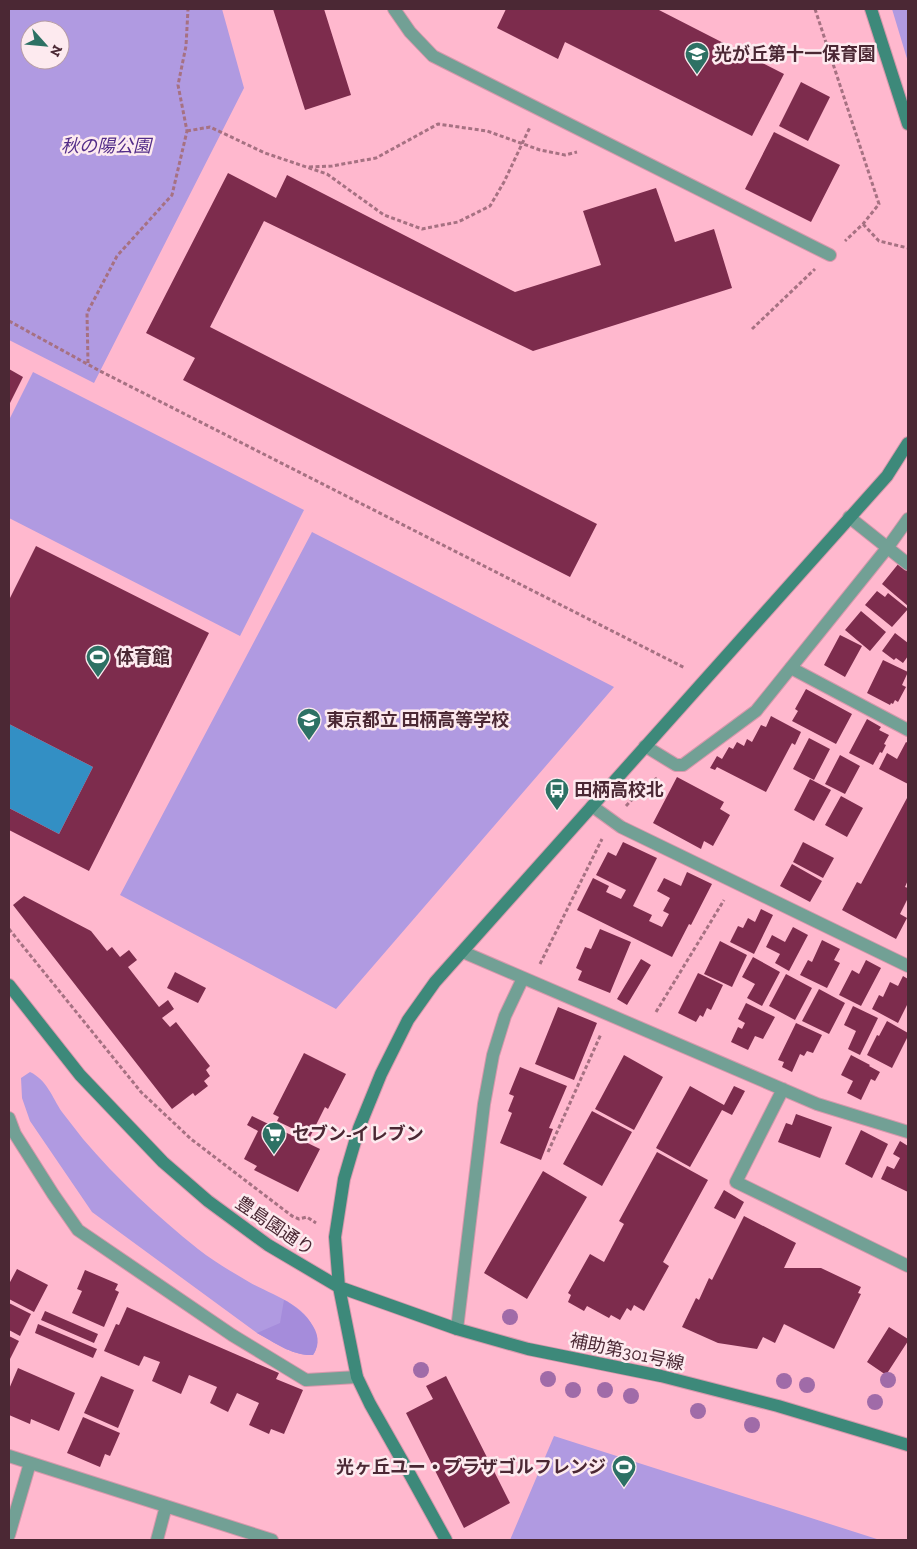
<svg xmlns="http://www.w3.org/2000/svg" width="917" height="1549" font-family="'Zilla Slab','Noto Sans JP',serif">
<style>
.green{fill:#b09ae1;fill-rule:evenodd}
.forest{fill:#a58cdb}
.water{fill:#338fc4}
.building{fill:#7d2c4d}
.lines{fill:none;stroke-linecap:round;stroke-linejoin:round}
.lane-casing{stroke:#d798ac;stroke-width:14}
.street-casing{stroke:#d798ac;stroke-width:14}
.secondary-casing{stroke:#d798ac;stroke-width:14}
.path{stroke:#a67182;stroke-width:3;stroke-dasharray:4 2.5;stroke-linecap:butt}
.lane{stroke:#72a095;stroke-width:12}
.street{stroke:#72a095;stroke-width:12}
.secondary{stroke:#3d897a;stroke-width:12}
.tree{fill:#a06ba8}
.labels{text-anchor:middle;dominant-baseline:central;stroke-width:5;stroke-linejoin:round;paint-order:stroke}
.poi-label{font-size:18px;font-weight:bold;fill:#4b2834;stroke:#fdeaef;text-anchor:start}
.park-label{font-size:18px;font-style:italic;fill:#522c88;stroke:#fdeaef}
.street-label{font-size:18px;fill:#4b2834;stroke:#fdeaef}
</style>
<rect width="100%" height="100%" fill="#ffb8ce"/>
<path class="green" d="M9,9H222L244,88L94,383L9,340ZM30,30H60V60H30Z
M892,9H908V62Z
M33,372L304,510L240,636L9,518V420Z
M312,532L614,687L336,1009L120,895Z
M30,1072C47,1080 52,1097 62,1112C69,1121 76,1130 83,1139C116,1178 158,1217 198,1249C213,1261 232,1272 249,1282C273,1296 311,1305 316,1337C317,1344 317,1350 313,1355C292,1356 274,1342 257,1333L92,1212L30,1121L22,1098L21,1078Z
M554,1436L880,1540H510Z"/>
<path class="forest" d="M284,1300C301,1309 329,1333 313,1355C292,1356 274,1342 257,1333L280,1323Z"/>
<path class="water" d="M9,724L93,767L59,834L9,808Z"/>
<path class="building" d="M273,9H324L351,95L305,110Z
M506,9H657L784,74L752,136L565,42L558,59L497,28Z
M801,82L830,97L808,141L779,126Z
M774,132L840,165L811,222L745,189Z
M228,173L276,198L287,175L515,292L601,265L583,211L656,188L675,242L714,229L732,288L533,351L264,221L210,327L597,524L570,577L183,380L195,358L146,333Z
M9,369L23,377L9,405Z
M36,546L209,633L89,871L9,830V808L59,834L93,767L9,724V600Z
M899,563L908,570V606L882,584Z
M877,591L885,597L888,593L908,609L892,627L865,605Z
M861,611L886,632L870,651L845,630Z
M895,633L908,643V656L903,663L896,658L894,660L882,651Z
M840,635L862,646L845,677L824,665Z
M883,660L908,672L902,685L906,687L898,702L895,700L893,704L891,703L890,705L867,693Z
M806,689L852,714L836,744L792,721L798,711L795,709Z
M771,716L801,732L795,745L792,743L766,792L717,767L715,770L710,768L717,756L722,759L729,747L733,749L737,742L744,746L747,739L752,742L761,725L766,727Z
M867,719L881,727L879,730L889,735L884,744L886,745L882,753L880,752L873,765L849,753Z
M809,738L830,749L814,780L793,769Z
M906,742L908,743V784L879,769L887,753L897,759Z
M840,755L860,766L845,794L825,784Z
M677,777L724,802L720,809L730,815L713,846L704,841L701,849L653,823Z
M810,779L831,790L814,821L794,810Z
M841,796L863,808L847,837L825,825Z
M907,798L908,880L905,887L908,888V898L900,914L907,918L896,939L842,910L857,882L861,884Z
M623,842L657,858L633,906L652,915L649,921L662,927L669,914L663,911L670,898L657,891L664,878L681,886L687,872L712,884L691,925L689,924L672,957L577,910L593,878L609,886L606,892L621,899L626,890L596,875L608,852L616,856Z
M803,842L834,858L823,878L793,862Z
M792,864L822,881L810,902L780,886Z
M24,896L91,931L107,951L112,947L120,957L129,950L137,960L128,967L159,1007L168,1000L174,1009L162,1018L170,1027L176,1022L210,1066L206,1070L210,1076L204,1081L208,1086L195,1096L193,1093L172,1109L13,905Z
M761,909L773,915L754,954L730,942L738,926L743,928L748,918L755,922Z
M793,927L808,935L789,971L775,963L780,954L766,947L772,935L785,942Z
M600,929L631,942L610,993L578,980L582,971L576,968L585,947L591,949Z
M822,940L840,949L834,960L840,963L827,988L800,975L808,960L812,962Z
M720,941L747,955L732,987L704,974Z
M753,957L780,972L762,1006L747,998L755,984L742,977Z
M641,959L651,965L627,1005L617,999Z
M866,960L881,968L861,1006L839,995L852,970L859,974Z
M175,972L206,988L198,1003L167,988Z
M698,973L723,985L711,1010L707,1008L703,1017L700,1015L696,1022L678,1013Z
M786,974L812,988L795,1020L769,1006Z
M903,976L908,979V1003L898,1023L872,1009L879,995L883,997L890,982L898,986Z
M819,989L845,1003L829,1034L802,1021Z
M746,1003L775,1017L763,1039L755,1036L748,1050L731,1042L738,1027L742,1029L745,1023L738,1019Z
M853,1006L878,1018L860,1055L848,1049L856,1031L844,1025Z
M558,1007L597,1023L574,1080L535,1064Z
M887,1021L908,1033V1036L892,1068L867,1055L877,1035L879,1036Z
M796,1023L822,1035L813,1053L807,1051L804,1056L800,1054L792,1072L782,1067L784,1062L778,1060Z
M304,1053L346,1074L328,1109L325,1107L310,1137L277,1121L279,1117L273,1114Z
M624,1055L663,1077L634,1130L595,1109Z
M851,1055L870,1065L869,1066L880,1072L875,1081L871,1079L861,1100L847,1093L853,1081L841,1075Z
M520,1067L567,1086L549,1128L553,1129L541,1160L500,1143L512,1113L508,1111L514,1096L509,1094Z
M690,1086L724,1105L734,1086L745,1091L732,1115L722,1110L690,1167L656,1148Z
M592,1111L632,1132L602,1186L563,1164Z
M796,1114L832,1127L820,1158L778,1142L786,1123L792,1125Z
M252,1116L320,1149L298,1192L254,1170L257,1166L244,1159L258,1131L247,1125Z
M861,1130L888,1144L872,1178L845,1164Z
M900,1141L908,1146V1192L881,1179L887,1166L894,1169L900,1158L893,1154Z
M657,1152L708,1180L663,1262L669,1266L644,1311L634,1305L631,1311L627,1308L620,1320L611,1315L609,1318L587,1306L584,1311L568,1302L571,1295L568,1293L590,1254L604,1262L624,1224L619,1221Z
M543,1171L587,1197L527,1299L484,1273Z
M724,1190L744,1202L735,1219L714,1208Z
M744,1216L796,1243L784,1268H821L861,1287L858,1293L861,1294L834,1349L784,1324L775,1343L763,1337L757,1349L718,1343L682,1327L696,1298L699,1300L709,1278L712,1280Z
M17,1269L48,1285L34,1312L9,1299V1284Z
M85,1270L118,1284L115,1290L119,1292L104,1327L72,1313L82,1291L77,1289Z
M9,1303L31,1314L20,1336L9,1330Z
M127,1307L279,1373L276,1379L303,1390L284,1434L271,1429L269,1434L249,1425L259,1403L237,1393L228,1412L210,1403L217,1387L189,1375L181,1394L152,1381L160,1362L144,1356L139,1366L104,1351L116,1324L119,1325Z
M45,1311L98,1334L94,1343L41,1320Z
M38,1324L97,1349L93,1358L35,1333Z
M889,1327L908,1339V1341L886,1375L867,1362Z
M9,1336L19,1341L9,1361Z
M18,1368L75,1393L59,1431L31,1419L30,1424L9,1415V1389Z
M101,1376L134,1390L118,1428L84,1413Z
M446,1376L510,1503L464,1528L406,1413L433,1399L426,1386Z
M83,1417L120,1433L110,1456L105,1454L100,1467L67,1453Z"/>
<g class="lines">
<defs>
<path id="lane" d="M394,9L410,32L433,56L830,255
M791,668L908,730"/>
<path id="street" d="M849,517L908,564
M645,746L676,765H683L756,711L888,547L908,519
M592,806L621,827L908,966
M463,952L817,1104L908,1132
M783,1089L736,1182L908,1266
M9,1118L15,1134L53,1194L78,1230L232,1335L306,1380L357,1377
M457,1329L484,1104L493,1055L505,1016L523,978
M9,1456L272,1540
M9,1535L30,1463
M157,1540L166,1506"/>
<path id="secondary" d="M871,9L908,124
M9,985L80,1075L163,1162L208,1201L268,1245L339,1287L457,1329L528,1349L661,1376L778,1406L908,1445
M446,1540L408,1471L370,1404L357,1377L339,1287L335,1237L344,1179L359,1128L381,1074L408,1020L435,982L887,476L908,443"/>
</defs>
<use href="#lane" class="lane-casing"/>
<use href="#street" class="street-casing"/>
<use href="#secondary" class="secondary-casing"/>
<path class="path" d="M815,9L879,204L863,224L845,241
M187,131L210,127L265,153L327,174L384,215L422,229L458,222L490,206L504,182L530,127
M309,167L332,166L376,158L438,124L487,131L540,150L565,155L577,152
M863,224L879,241L908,248
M9,321L100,371L685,668
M752,329L815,269
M88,363L87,313L117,256L172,195L187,131L178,85L186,46L188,9
M626,806L642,789L657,778
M9,929L141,1092L191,1139L292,1216L299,1219L307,1217L316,1223
M540,964L602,839
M656,1012L724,900
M548,1152L601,1034"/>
<use href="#lane" class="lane"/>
<use href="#street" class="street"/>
<use href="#secondary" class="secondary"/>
</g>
<g class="tree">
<circle cx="510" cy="1317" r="8"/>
<circle cx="421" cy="1370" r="8"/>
<circle cx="548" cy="1379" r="8"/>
<circle cx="888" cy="1380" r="8"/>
<circle cx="784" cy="1381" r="8"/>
<circle cx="807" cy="1385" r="8"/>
<circle cx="573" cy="1390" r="8"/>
<circle cx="605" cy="1390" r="8"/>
<circle cx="631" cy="1396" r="8"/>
<circle cx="875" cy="1402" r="8"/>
<circle cx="698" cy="1411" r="8"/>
<circle cx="752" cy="1425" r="8"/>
</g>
<defs>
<symbol id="school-pin" viewBox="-11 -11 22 30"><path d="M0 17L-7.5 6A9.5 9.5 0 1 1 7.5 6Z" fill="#2d7164" stroke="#fdeaef"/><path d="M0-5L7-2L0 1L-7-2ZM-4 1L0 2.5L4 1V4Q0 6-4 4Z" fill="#fff"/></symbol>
<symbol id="stadium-pin" viewBox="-11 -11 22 30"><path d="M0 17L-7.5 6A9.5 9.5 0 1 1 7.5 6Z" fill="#2d7164" stroke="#fdeaef"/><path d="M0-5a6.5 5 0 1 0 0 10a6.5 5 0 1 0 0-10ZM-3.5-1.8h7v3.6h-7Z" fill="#fff"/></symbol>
<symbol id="bus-pin" viewBox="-11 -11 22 30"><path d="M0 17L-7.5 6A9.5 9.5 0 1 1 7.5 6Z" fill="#2d7164" stroke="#fdeaef"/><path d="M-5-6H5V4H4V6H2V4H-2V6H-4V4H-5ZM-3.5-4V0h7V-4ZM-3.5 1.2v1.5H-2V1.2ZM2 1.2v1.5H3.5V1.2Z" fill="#fff"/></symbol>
<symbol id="supermarket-pin" viewBox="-11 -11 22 30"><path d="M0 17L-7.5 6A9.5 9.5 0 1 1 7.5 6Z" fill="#2d7164" stroke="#fdeaef"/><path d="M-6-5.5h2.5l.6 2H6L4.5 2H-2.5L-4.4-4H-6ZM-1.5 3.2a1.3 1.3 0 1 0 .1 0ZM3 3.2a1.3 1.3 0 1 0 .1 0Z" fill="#fff"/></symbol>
</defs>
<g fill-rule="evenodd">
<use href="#school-pin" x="683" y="40" width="28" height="38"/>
<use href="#stadium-pin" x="84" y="643" width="28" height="38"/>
<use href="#school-pin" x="295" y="706" width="28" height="38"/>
<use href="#bus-pin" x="543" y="776" width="28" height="38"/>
<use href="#supermarket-pin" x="260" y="1120" width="28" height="38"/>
<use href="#stadium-pin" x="610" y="1453" width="28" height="38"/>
</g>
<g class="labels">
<g class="poi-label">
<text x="714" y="54">光が丘第十一保育園</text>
<text x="116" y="657">体育館</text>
<text x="326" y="720">東京都立 田柄高等学校</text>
<text x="574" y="790">田柄高校北</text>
<text x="292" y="1134">セブン-イレブン</text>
<text x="606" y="1467" text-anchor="end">光ヶ丘ユー・プラザゴルフレンジ</text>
</g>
<g class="park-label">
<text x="106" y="146">秋の陽公園</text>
</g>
<g class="street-label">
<text transform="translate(275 1226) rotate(34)">豊島園通り</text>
<text transform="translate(627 1352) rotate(12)">補助第301号線</text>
</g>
</g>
<rect width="917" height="1549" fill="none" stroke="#4b2834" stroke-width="20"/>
<g transform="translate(45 45) rotate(117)"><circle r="24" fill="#fdeaef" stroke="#b69ca4"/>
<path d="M0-4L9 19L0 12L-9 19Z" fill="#2d7164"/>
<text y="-8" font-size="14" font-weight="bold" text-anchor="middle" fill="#4b2834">N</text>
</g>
</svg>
